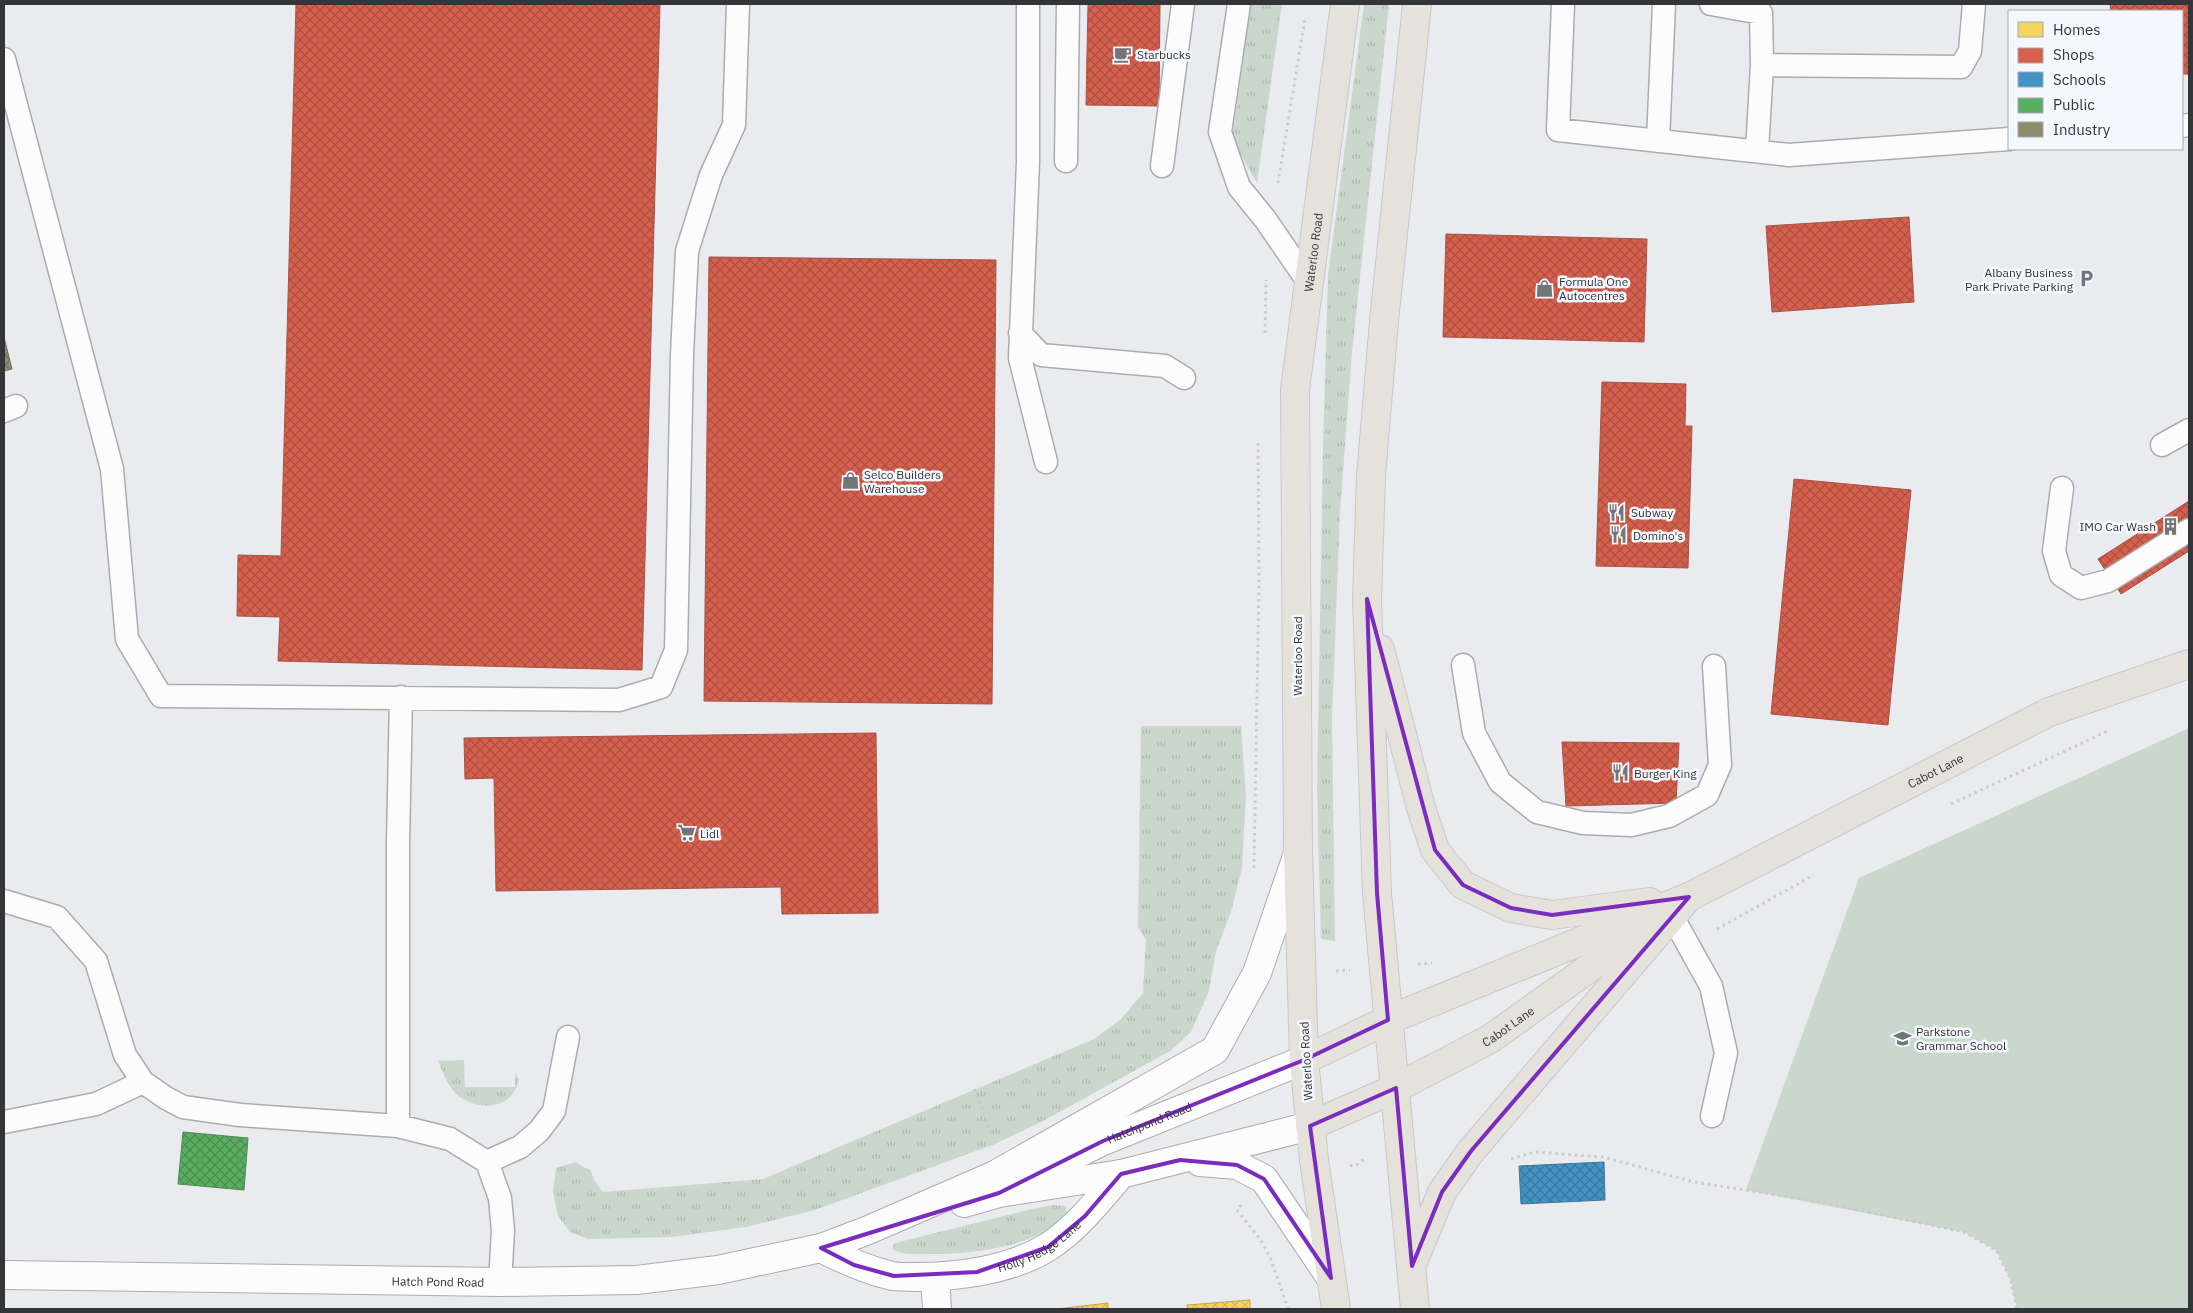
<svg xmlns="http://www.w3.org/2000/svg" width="2193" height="1313" font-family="'IBM Plex Sans',sans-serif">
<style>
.grass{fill:url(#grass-tufts)}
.park{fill:#cad7cc}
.homes{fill:url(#homes-cross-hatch);stroke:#bca551}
.shops{fill:url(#shops-cross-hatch);stroke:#a55347}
.schools{fill:url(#schools-cross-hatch);stroke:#3e7799}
.public{fill:url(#public-cross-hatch);stroke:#4f8a55}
.industry{fill:url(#industry-cross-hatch);stroke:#72725e}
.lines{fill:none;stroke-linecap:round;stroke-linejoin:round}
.service-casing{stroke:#abacb0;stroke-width:25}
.minor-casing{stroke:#abacb0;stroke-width:30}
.tertiary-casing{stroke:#abacb0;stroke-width:30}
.primary-casing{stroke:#c7c8ca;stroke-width:30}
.path{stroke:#cacacc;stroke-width:3;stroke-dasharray:2.5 4;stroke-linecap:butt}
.service{stroke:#fcfcfd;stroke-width:22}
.minor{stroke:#fcfcfd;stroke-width:28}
.tertiary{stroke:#fcfcfd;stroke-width:28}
.primary{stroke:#e5e2dc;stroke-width:28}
.marked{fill:none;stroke:#7b2cbf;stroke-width:4;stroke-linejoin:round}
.labels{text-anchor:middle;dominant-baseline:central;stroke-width:5;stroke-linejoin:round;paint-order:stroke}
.poi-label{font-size:12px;fill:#343538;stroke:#f5f7fe;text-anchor:start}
.street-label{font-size:12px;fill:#343538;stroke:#f5f7fe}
</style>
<defs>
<pattern id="grass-tufts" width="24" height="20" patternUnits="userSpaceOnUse" patternTransform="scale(1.25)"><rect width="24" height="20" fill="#cad7cc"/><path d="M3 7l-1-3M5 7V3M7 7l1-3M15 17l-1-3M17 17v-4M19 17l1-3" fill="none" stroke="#aeb9b0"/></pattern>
<pattern id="homes-cross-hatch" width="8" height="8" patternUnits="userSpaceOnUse" patternTransform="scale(1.25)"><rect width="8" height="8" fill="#f6d55c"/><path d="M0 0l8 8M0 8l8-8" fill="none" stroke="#d4b751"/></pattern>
<pattern id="shops-cross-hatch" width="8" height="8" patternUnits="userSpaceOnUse" patternTransform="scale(1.25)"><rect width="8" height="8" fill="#d6604d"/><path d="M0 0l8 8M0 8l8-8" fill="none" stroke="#ae5041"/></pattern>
<pattern id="schools-cross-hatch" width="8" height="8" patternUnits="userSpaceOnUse" patternTransform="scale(1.25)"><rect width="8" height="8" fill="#4393c3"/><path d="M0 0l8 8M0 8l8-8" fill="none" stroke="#39799f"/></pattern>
<pattern id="public-cross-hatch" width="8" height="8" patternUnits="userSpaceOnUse" patternTransform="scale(1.25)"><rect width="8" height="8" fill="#5aae61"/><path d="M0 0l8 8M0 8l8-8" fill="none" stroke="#4b8e51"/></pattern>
<pattern id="industry-cross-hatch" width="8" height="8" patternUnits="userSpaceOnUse" patternTransform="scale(1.25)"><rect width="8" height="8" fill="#8c8c6e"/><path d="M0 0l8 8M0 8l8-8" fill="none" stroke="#73735b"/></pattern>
</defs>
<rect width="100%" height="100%" fill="#eaebef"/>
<path class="grass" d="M1251,4H1282L1257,183L1232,139Z
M1364,4H1389L1352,352L1340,512L1332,718L1335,941L1321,939L1317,789L1323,446L1328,275Z
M1141,726H1241L1246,795L1242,868L1231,912L1216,951L1209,991L1191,1032L1170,1051L1045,1120L995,1144L815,1210L746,1227L671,1237L588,1239L570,1232L558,1216L553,1192L556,1168L575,1162L591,1171L594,1180L603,1192L763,1179L1094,1039L1121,1019L1143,993L1146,940L1138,927Z
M464,1060L465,1087H515V1073L519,1079C514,1106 485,1112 463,1099C450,1092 444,1075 438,1061Z
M1054,1205L1065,1206L1068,1216C1034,1247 970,1255 926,1254C914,1254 902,1255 892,1249L894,1244L903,1241L1032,1209Z"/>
<path class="park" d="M2189,728V1309H2017L2010,1278L1996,1250L1964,1232L1746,1190L1859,878Z"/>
<path class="homes" d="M1250,1300V1309H1188L1187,1305Z
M1108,1303V1309H1082V1306Z
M1082,1306V1309H1057Z"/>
<path class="shops" d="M296,4H660L642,670L278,661L280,617L237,616L238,555L281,556Z
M1088,4H1160L1159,106L1086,105Z
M2110,4H2189V74H2182V11H2111Z
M1909,217L1914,302L1772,312L1766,226Z
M1446,234L1647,239L1644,342L1443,337Z
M709,257L996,260L992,704L704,701Z
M1602,382L1686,384L1685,426H1692L1688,568L1596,566Z
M1794,479L1911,490L1888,725L1771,714Z
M2189,501V551L2121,594L2098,559Z
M876,733L878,913L782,914L781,887L496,891L494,778L465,779L464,738Z
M1562,742L1679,743L1676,803L1566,806Z"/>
<path class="schools" d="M1604,1162L1605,1200L1521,1204L1519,1166Z"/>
<path class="public" d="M183,1132L248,1138L244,1190L178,1184Z"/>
<path class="industry" d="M4,337L12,369L4,371Z"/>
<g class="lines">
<defs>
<path id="service" d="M1028,4V162L1020,358L1046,462
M1239,4L1220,132L1239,187L1265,219L1309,283
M1563,4L1558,130L1789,155L2009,139
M1711,4L1761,13L1762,65
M4,59L112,469L127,639L161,696L619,700L661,687L676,650L682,355L687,251L711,175L734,125L738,4
M2182,126L2189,125
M1658,141L1664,4
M1757,151L1762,65L1961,67L1970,51L1974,4
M1066,161L1068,4
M1162,166L1183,4
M1020,333L1041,355L1165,366L1184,378
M4,411L16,406
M2162,445L2189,430
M2062,488L2054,551L2061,575L2081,588L2108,581L2189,530
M1463,665L1474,733L1500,782L1537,812L1583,823L1631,825L1669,816L1707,795L1720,765L1714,666
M4,901L57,917L96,961L125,1055L143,1082L166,1098L183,1107L240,1115L398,1126L450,1139L487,1162L500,1198L503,1231L500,1282
M1672,916L1711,986L1726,1053L1712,1116
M4,1122L96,1104L143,1082
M398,1126V843L401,697
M487,1162L520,1147L539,1131L554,1111L568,1037"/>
<g id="minor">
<path id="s1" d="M821,1248C844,1260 867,1270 892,1276C899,1277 908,1277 915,1277C958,1277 1011,1270 1048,1247C1077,1228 1099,1200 1121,1174"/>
<path d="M935,1277L937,1309"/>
</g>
<g id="tertiary">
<path d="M1200,1162L1237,1165L1264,1179L1331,1278"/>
<path id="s2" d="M1022,1181L1103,1141L1304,1060"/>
<path d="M964,1203L999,1193L1121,1174L1310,1126"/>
<path id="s3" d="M4,1275L500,1282L637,1280L718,1270L821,1248L866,1231L995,1175L1215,1050L1257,973L1297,856"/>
</g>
<g id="primary">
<path d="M1380,649L1421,808L1435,850L1463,885L1511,908L1552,915L1650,902"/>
<path id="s4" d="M1304,1060L1388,1020L1689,897L2049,712L2189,664"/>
<path id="s5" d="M1310,1126L1396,1088L1490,1039L1651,924"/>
<path d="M1413,1262L1442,1192L1471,1151L1686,900"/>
<path id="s6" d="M1336,1309L1314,1160L1304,1060L1298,852L1295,390L1345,4"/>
<path d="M1415,1309L1377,893L1367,599L1371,476L1384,321L1417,4"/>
</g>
</defs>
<use href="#service" class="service-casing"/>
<use href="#minor" class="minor-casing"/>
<use href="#tertiary" class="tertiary-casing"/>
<use href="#primary" class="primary-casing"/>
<path class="path" d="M1278,183L1305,19
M1265,333L1266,280
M1951,804L2110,730
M1254,868L1259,583L1258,439
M1717,929L1814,875
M1418,964L1432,963
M1336,971L1350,970
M974,1089L993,1138
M1511,1159L1534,1152L1603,1157L1694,1182L1820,1202L1964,1232L1996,1250L2010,1278L2017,1309
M1350,1166L1359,1164L1366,1157
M1241,1205L1237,1210L1260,1239L1270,1257L1288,1309"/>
<use href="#service" class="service"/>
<use href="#minor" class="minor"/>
<use href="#tertiary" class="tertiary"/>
<use href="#primary" class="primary"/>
</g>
<path class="marked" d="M1367,599L1435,850L1463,885L1511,908L1552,915L1689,897L1471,1151L1442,1192L1412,1266L1396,1088L1310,1126L1331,1278L1264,1179L1237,1165L1180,1160L1121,1174L1085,1216L1048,1247L977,1272L894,1276L854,1265L821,1248L999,1193L1103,1141L1304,1060L1388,1020L1377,893Z"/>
<defs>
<symbol id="cafe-bare" viewBox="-9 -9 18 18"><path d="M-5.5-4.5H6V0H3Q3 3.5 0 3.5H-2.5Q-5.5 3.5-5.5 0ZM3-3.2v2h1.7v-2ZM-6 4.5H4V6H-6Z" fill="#747578" stroke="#f5f7fe" stroke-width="2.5" paint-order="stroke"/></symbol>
<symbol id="parking-bare" viewBox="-9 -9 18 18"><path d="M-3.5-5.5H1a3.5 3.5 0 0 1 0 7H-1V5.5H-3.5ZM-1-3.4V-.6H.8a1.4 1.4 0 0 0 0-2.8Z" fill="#747578" stroke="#f5f7fe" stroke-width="2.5" paint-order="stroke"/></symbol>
<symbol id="shop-bare" viewBox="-9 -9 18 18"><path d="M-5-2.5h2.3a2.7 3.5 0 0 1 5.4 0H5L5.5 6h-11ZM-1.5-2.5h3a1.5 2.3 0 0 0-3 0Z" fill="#747578" stroke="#f5f7fe" stroke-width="2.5" paint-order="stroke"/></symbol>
<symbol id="restaurant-bare" viewBox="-9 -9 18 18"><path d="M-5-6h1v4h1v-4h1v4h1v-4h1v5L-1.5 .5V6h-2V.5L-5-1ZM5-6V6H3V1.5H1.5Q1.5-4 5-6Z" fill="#747578" stroke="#f5f7fe" stroke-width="2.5" paint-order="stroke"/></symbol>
<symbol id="building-bare" viewBox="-9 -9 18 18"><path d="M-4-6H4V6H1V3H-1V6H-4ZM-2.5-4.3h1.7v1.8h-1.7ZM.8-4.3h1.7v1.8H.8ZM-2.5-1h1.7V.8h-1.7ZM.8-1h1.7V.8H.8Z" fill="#747578" stroke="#f5f7fe" stroke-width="2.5" paint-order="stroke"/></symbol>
<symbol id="supermarket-bare" viewBox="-9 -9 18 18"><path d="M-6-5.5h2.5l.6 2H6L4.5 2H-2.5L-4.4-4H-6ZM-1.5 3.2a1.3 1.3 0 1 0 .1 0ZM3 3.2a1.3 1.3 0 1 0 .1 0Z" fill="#747578" stroke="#f5f7fe" stroke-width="2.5" paint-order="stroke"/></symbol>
<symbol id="school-bare" viewBox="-9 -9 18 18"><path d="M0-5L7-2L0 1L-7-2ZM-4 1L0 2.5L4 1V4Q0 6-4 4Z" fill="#747578" stroke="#f5f7fe" stroke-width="2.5" paint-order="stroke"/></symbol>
</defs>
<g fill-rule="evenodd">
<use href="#cafe-bare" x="1110" y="42" width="25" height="25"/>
<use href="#parking-bare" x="2074" y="266" width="25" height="25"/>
<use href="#shop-bare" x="1532" y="276" width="25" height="25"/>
<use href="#shop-bare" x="838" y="468" width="25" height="25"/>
<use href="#restaurant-bare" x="1604" y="500" width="25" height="25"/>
<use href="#building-bare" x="2158" y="514" width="25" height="25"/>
<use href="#restaurant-bare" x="1606" y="522" width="25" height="25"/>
<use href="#restaurant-bare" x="1608" y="760" width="25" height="25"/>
<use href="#supermarket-bare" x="674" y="820" width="25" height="25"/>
<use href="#school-bare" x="1890" y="1026" width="25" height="25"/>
</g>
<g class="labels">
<g class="poi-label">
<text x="1137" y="54">Starbucks</text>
<text x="2073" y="272" text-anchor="end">Albany Business<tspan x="2073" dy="14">Park Private Parking</tspan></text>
<text x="1559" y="281">Formula One<tspan x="1559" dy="14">Autocentres</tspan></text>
<text x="864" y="474">Selco Builders<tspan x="864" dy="14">Warehouse</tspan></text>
<text x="1631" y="512">Subway</text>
<text x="2156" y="526" text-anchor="end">IMO Car Wash</text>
<text x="1633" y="535">Domino's</text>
<text x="1634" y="773">Burger King</text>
<text x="700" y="833">Lidl</text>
<text x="1916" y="1031">Parkstone<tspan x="1916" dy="14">Grammar School</tspan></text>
</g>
<g class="street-label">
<text stroke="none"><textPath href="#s6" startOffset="1060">Waterloo Road</textPath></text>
<text transform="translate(1297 656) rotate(-90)">Waterloo Road</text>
<text stroke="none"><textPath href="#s4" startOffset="695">Cabot Lane</textPath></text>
<text stroke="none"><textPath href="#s5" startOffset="222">Cabot Lane</textPath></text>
<text transform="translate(1306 1061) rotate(-93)">Waterloo Road</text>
<text stroke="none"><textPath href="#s2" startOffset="140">Hatchpond Road</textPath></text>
<text stroke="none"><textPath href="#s1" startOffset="230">Holly Hedge Lane</textPath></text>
<text stroke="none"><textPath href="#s3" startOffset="434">Hatch Pond Road</textPath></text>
</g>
</g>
<rect width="2193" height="1313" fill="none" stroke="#343538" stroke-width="10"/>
<rect x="2008" y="10" width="175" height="140" fill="#f5f7fe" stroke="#a8a9af"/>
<rect x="2018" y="22" width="25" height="15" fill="#f6d55c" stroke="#a8a9af"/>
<text x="2053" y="35" font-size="15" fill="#343538">Homes</text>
<rect x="2018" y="48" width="25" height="15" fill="#d6604d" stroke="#a8a9af"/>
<text x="2053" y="60" font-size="15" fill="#343538">Shops</text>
<rect x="2018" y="72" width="25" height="15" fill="#4393c3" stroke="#a8a9af"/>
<text x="2053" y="85" font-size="15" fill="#343538">Schools</text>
<rect x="2018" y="98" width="25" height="15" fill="#5aae61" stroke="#a8a9af"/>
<text x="2053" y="110" font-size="15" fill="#343538">Public</text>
<rect x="2018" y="122" width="25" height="15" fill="#8c8c6e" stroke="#a8a9af"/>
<text x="2053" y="135" font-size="15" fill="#343538">Industry</text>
</svg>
